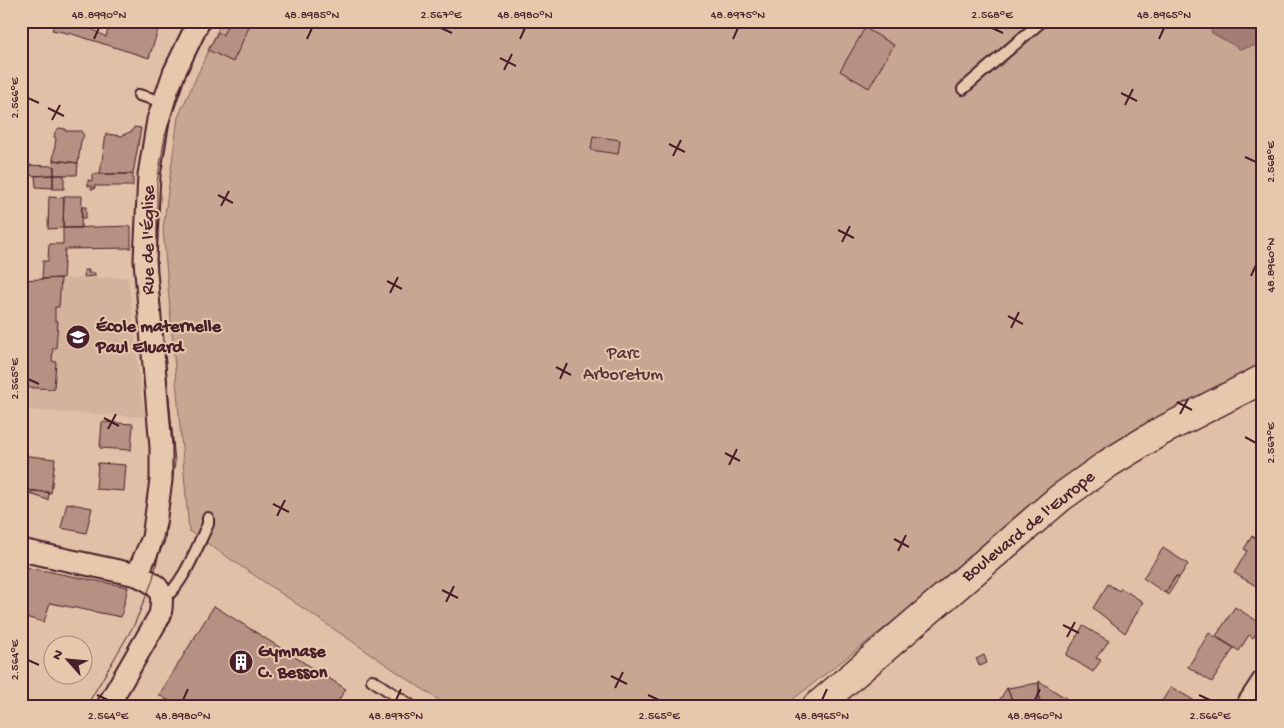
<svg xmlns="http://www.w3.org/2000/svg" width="1284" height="728" font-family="'Gochi Hand',sans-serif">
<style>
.built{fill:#d3b39c}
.green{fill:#c7a692;stroke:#88625e}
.water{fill:#a27e74;stroke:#7f5857}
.building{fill:#b49182;stroke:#4a1f2b}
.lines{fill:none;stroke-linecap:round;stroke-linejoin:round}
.service-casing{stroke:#4a1f2b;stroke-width:14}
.minor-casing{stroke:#4a1f2b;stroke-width:25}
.secondary-casing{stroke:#4a1f2b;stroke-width:31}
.service{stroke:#e6c8ac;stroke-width:10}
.minor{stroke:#e6c8ac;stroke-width:21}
.secondary{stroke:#e6c8ac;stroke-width:28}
.tram{stroke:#4a1f2b;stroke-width:1}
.ticks{fill:none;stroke:#4a1f2b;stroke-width:2}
.labels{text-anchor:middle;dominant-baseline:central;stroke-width:4;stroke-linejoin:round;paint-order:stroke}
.street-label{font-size:18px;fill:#4a1f2b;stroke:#e6c8ac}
.poi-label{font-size:18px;font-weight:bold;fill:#4a1f2b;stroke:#e6c8ac;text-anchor:start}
.park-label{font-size:18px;fill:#5d333a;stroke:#e6c8ac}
.neatline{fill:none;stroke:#4a1f2b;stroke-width:2}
.ticks-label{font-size:12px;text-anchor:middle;fill:#4a1f2b}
</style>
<rect width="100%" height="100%" fill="#e0c1a7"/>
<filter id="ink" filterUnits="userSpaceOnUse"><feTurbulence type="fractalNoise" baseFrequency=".02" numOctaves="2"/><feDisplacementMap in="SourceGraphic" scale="10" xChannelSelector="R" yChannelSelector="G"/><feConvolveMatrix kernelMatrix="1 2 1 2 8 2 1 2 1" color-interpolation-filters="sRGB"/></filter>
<g filter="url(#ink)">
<path class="built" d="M128,277L141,394L146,417L21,410V280Z"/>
<path class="green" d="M222,21H1263V369L1111,452L783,707H449L189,531L163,229L178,117Z"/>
<path class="water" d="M1208,21H1263V44L1240,49L1212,33Z"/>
<path class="building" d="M56,21H78L106,37L110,21H149L148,24L159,27L149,58L72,34L52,30Z
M229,21H252L233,62L208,50L218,32L223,35Z
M865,28L894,45L869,88L840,71Z
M134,127L141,128L133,174H100L106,134L121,136L132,131Z
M59,128L66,129L65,131H81L84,136L81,141L78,163L53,160L56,138L54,137L55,132Z
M593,136L620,140L618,154L591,150Z
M53,160L78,163L77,175H54Z
M21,165L54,166V175L21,176Z
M92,174H133V186H94L95,189H91L92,186H88V180L92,181Z
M53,175V188L36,187L35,176Z
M53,175H64V189H53Z
M64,196H82L81,228H63Z
M49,197L64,198L63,228L48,229Z
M82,207H86V218H82Z
M131,226V248L65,249L63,278L42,279L43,261H48L49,244H63V228Z
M84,270H89L88,273H95V276L84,277Z
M61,278L59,307H55V321H58L56,348H53L52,361L56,362L54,389L21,387V280Z
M102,422L133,424L131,450L100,448Z
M21,455L55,459L51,493L21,489Z
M98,463L126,465L124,491L96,489Z
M31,491L49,492L48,500L30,494Z
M67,503L92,508L86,533L61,528Z
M1252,536L1263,542V590L1234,573L1247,551L1244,549Z
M1163,548L1188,564L1179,578L1176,576L1165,593L1143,578Z
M25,567L128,587L121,617L50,603L44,622L21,616V576Z
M1176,576L1179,578L1168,595L1165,593Z
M1108,584L1119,591L1121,588L1143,602L1125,633L1093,608Z
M214,606L346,689L334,707H179L159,695Z
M1235,607L1262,624L1253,638L1249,635L1239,651L1216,636Z
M1083,626L1109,641L1096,658L1101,660L1093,672L1066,655Z
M1209,633L1234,648L1212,682L1188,667Z
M984,655L987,663L980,666L976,659Z
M1039,681L1067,699L1062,707H1039Z
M1039,683V707H1015L1007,688Z
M1171,687L1195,701L1192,707H1158Z
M1007,688L1015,707H995Z
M167,700L179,707H163Z"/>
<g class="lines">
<defs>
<path id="service" d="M963,89L1042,21
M139,95L164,102
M163,600C185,581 195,551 208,524V518
M372,680L413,707"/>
<path id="minor" d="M21,550L137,575C159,585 165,590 160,615L107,707
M137,575L153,538L161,480V447L145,260L149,175L158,120L174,73L199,21
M1246,707L1263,681"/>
<path id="secondary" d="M816,707L1060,498L1109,463L1158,433L1263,379"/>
</defs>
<use href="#service" class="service-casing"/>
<use href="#minor" class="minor-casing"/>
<use href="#secondary" class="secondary-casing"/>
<use href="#service" class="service"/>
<use href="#minor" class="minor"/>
<use href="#secondary" class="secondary"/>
<path class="tram" d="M86,707L134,625L152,582L167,520L175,462L157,269V182L165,136L178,92L212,21"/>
</g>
</g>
<path class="ticks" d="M441,28L452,33M992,28L1003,33M94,39L99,28M307,39L312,28M520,39L525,28M733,39L738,28M1159,39L1164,28M500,58L516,66M504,70L512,54M1121,93L1137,101M28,98L39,103M1125,105L1133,89M48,108L64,116M52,120L60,105M669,144L685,152M673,156L681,140M1245,157L1256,162M218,195L233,203M221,206L229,191M838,230L854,238M842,242L850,226M1251,276L1256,265M387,281L402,289M390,293L398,277M1008,316L1023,324M1011,328L1019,312M556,367L571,375M28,379L39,384M560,379L567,363M1177,402L1192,410M1180,414L1188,399M104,418L119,426M108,429L116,414M1245,437L1256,443M725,453L740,461M729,465L737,449M273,504L289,512M277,516L285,500M894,539L909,547M898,551L906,535M442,590L458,598M446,602L454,586M1063,625L1079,633M1067,637L1075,622M28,660L39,665M611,676L627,684M615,688L623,672M97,695L108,700M648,695L659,700M1199,695L1210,700M183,700L188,689M396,700L401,689M822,700L827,689M1035,700L1040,689"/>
<defs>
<symbol id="school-disc" viewBox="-11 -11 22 22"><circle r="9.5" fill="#4a1f2b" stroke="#e6c8ac"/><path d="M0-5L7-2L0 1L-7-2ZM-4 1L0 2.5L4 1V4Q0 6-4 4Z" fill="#fff"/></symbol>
<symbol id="building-disc" viewBox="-11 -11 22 22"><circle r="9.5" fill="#4a1f2b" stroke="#e6c8ac"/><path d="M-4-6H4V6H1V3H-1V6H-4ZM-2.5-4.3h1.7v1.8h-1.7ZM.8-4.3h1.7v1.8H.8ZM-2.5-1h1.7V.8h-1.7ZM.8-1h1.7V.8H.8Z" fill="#fff"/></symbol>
</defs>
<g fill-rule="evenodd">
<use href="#school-disc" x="64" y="323" width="28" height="28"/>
<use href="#building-disc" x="227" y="648" width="28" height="28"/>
</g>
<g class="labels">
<g class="street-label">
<text transform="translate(149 240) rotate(-90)">Rue de l'Église</text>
<text transform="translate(1029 527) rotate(-39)">Boulevard de l'Europe</text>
</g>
<g class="poi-label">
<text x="96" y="327">École maternelle<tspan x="96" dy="21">Paul Eluard</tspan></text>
<text x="258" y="652">Gymnase<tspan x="258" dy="21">C. Besson</tspan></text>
</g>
<g class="park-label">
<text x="623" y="354">Parc<tspan x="623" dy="21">Arboretum</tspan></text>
</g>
</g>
<rect width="1284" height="728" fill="none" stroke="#e6c8ac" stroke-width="55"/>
<g transform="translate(68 660) rotate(297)"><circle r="24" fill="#e6c8ac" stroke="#a88478"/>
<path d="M0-4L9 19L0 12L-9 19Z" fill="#4a1f2b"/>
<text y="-8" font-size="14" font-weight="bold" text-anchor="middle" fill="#4a1f2b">N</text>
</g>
<rect x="28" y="28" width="1228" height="672" class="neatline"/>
<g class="ticks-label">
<text x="99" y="18">48.8990°N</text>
<text x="312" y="18">48.8985°N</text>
<text x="441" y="18">2.567°E</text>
<text x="525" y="18">48.8980°N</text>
<text x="738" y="18">48.8975°N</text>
<text x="992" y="18">2.568°E</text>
<text x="1164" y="18">48.8965°N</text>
<text transform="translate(14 98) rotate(-90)" y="4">2.566°E</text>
<text transform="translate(1270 162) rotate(-90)" y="4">2.568°E</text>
<text transform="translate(1270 265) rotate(-90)" y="4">48.8960°N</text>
<text transform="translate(14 379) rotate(-90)" y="4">2.565°E</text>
<text transform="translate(1270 443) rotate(-90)" y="4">2.567°E</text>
<text transform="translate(14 660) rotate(-90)" y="4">2.564°E</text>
<text x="108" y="719">2.564°E</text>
<text x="183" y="719">48.8980°N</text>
<text x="396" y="719">48.8975°N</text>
<text x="659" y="719">2.565°E</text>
<text x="822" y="719">48.8965°N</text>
<text x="1035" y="719">48.8960°N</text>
<text x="1210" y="719">2.566°E</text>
</g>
</svg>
